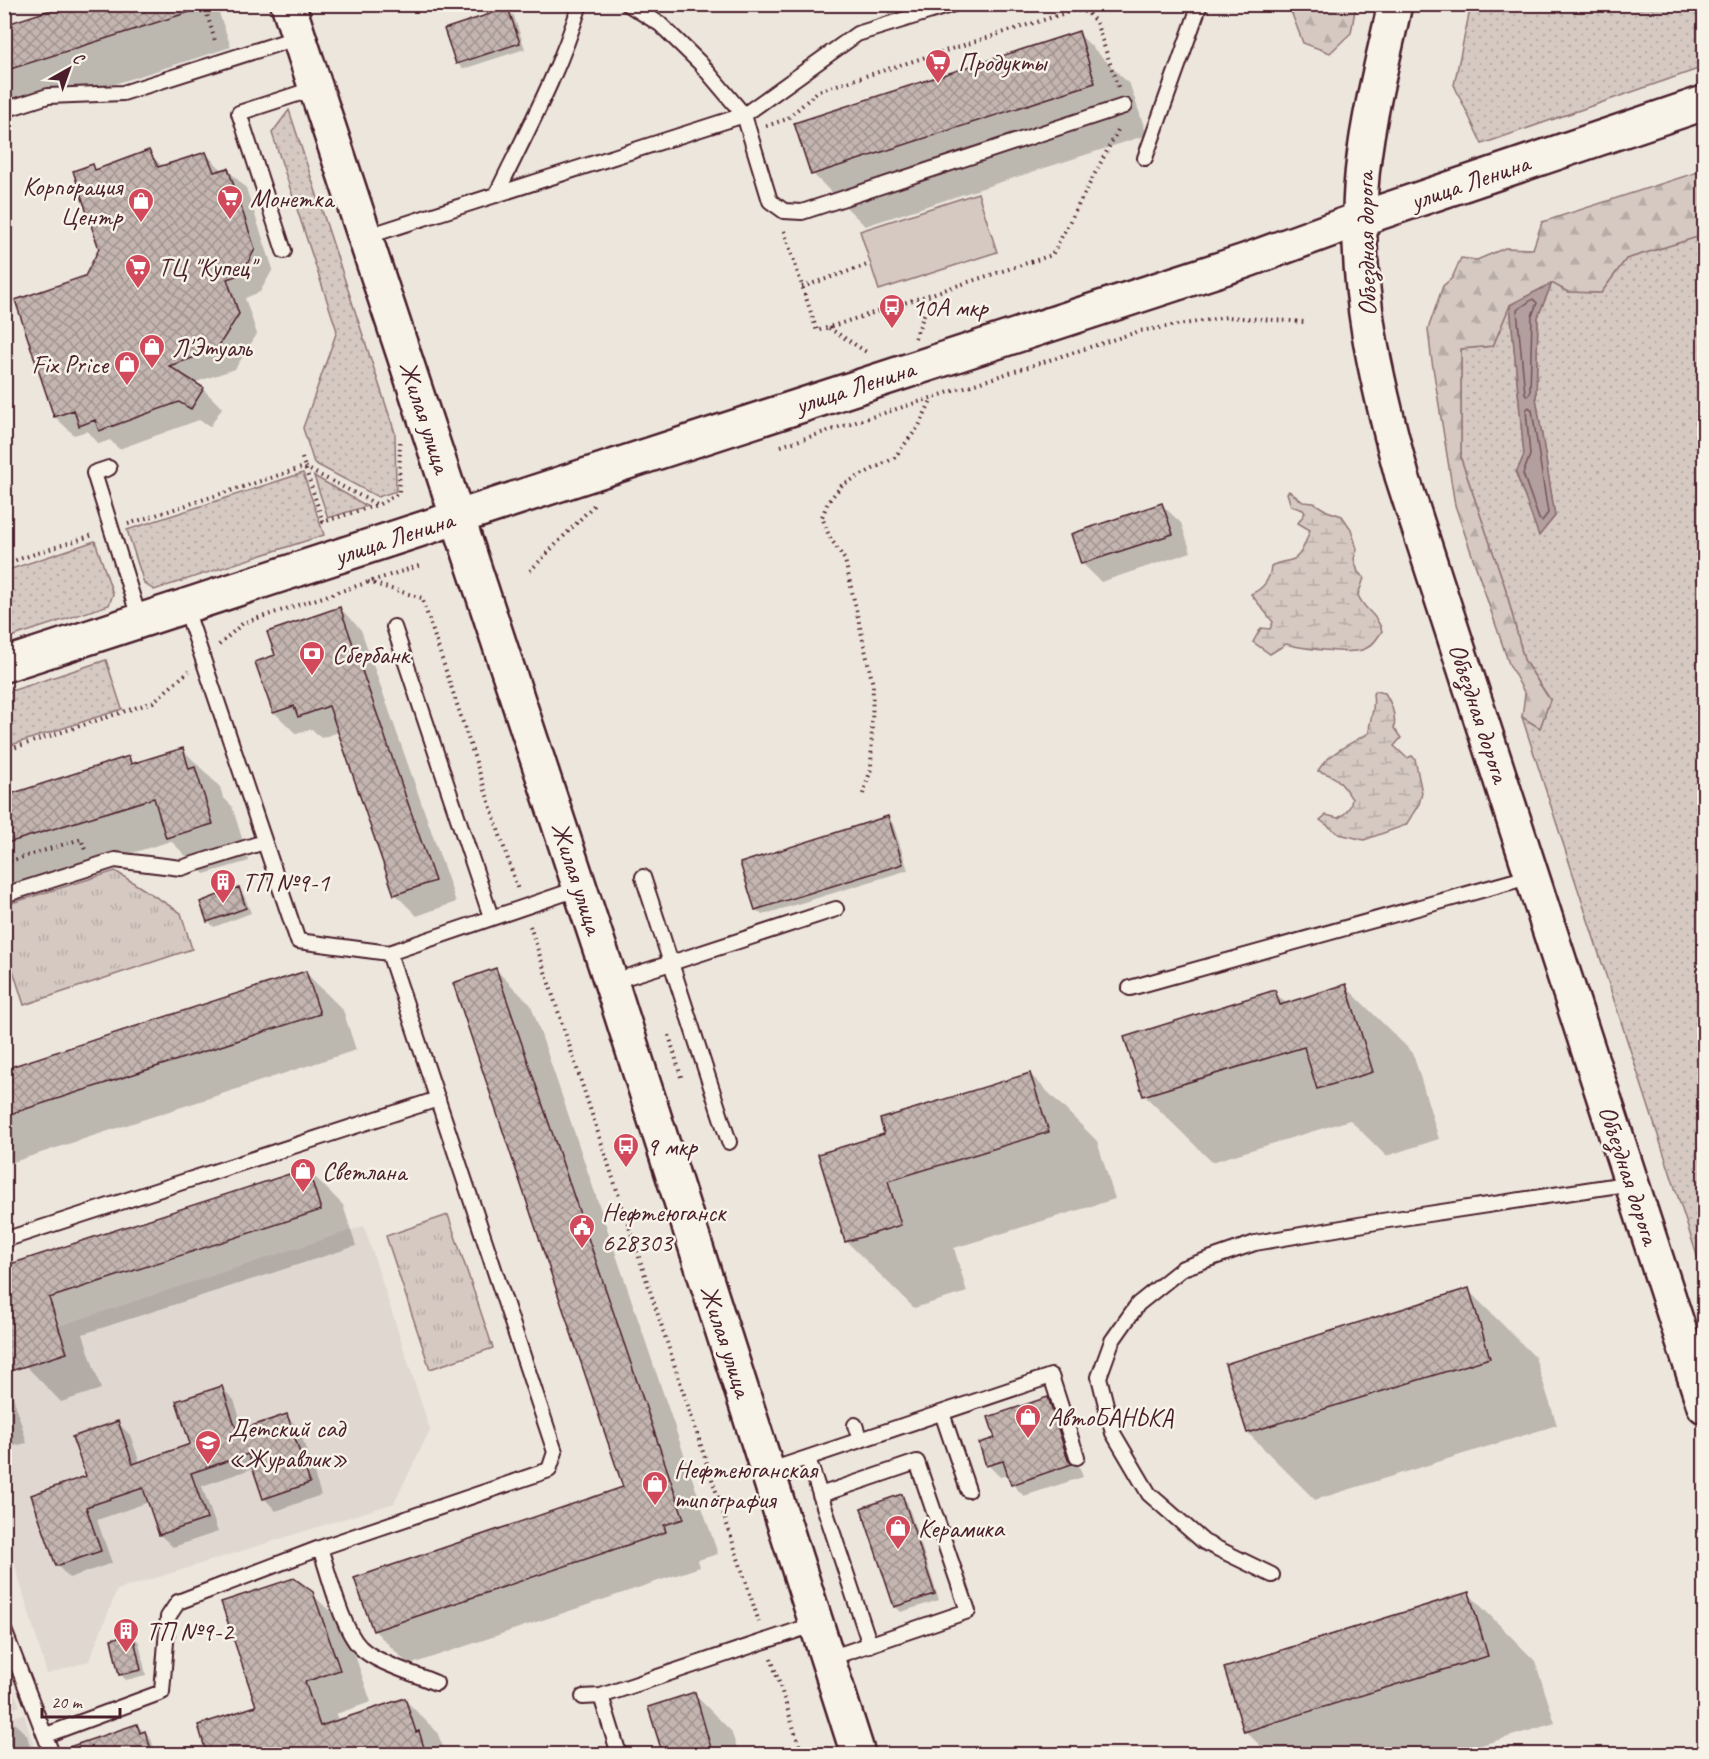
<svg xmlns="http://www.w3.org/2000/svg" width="1709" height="1759" font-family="Caveat,sans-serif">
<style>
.built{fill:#e0d7d0}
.grass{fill:url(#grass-dots);stroke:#907476;stroke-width:1.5}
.forest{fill:url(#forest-firs);stroke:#907476;stroke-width:1.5}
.wetland{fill:url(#wetland-marsh);stroke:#907476;stroke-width:1.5}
.park{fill:url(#park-tufts);stroke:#907476;stroke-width:1.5}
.pitch{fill:#d5c9c2;stroke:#907476;stroke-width:1.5}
.water{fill:#b39f9d;stroke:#896c6f;stroke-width:1.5}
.shadow{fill:#0003}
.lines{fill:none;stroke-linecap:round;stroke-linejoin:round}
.shore{stroke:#745259;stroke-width:1.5}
.building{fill:url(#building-cross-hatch);stroke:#4a1f2b;stroke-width:1.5}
.lane-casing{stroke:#4a1f2b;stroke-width:18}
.secondary-casing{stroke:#4a1f2b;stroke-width:38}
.primary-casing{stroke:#4a1f2b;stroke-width:38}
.path{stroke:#4a1f2b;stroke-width:4;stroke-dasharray:1.5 4.5;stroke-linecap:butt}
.lane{stroke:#f7f3e8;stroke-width:14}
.secondary{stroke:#f7f3e8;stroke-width:33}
.primary{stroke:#f7f3e8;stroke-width:33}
.labels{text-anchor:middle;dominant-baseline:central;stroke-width:5;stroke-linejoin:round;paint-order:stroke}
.poi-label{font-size:26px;fill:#4a1f2b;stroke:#f7f3e8;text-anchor:start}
.street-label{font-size:26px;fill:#4a1f2b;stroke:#f7f3e8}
</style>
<defs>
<pattern id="grass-dots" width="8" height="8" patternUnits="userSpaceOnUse" patternTransform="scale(1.5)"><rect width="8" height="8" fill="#d5c9c2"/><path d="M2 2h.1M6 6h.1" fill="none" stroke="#b8aca7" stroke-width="1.8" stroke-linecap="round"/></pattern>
<pattern id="forest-firs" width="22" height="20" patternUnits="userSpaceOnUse" patternTransform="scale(1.5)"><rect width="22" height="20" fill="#d5c9c2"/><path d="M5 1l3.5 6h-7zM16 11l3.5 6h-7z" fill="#b8aca7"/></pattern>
<pattern id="wetland-marsh" width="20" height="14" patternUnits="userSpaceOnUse" patternTransform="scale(1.5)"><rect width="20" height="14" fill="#d5c9c2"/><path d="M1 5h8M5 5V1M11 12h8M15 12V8" fill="none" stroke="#b8aca7"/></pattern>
<pattern id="park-tufts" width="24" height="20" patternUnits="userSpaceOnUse" patternTransform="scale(1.5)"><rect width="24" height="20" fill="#d5c9c2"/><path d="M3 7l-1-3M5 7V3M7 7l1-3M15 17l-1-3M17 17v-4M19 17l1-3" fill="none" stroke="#b8aca7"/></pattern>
<pattern id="building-cross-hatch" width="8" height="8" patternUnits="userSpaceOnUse" patternTransform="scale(1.5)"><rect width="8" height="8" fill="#c4b5b0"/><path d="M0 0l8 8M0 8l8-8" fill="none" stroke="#a1938f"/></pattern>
</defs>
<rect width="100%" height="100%" fill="#ece6dd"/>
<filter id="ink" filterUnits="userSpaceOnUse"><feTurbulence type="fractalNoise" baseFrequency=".0167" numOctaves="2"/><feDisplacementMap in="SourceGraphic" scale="12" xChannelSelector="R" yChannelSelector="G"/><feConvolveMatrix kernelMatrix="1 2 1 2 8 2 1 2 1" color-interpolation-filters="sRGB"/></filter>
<g filter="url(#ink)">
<path class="built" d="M364,1226L430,1430L394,1503L117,1590L89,1661L47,1674L5,1531L4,1344Z
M5,1669L20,1706L5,1711H4Z
M24,1714L36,1754H5V1719Z"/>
<path class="grass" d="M1471,5H1704V67L1482,144L1454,85Z
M289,110L395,433L396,491L378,497L314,463L303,428L337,331L272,133Z
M1704,235V1277L1522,717L1540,728L1550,699L1524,660L1505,587L1461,459V349L1493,346L1510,305L1524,455L1516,473L1539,535L1555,516L1536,398L1538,316L1552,283L1568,292L1601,293L1626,259Z
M303,473L324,535L154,590L144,583L127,530Z
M314,476L367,506L328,518Z
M95,541L113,594L109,605L5,639V571Z
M106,660L122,709L5,747V693Z"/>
<path class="forest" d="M1290,4L1356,5L1351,33L1330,53L1303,43L1289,6Z
M1704,170V235L1626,259L1601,293L1568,292L1552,283L1510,305L1493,346L1461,349V459L1505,587L1524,660L1550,700L1540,728L1522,717L1525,694L1509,664L1455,505L1431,355L1428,329L1443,286L1452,278L1461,258L1477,260L1505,248L1533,249L1542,222Z"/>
<path class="wetland" d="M1289,491L1303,502L1314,503L1327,511L1342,516L1351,529L1357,549L1354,559L1358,572L1364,578L1358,595C1364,611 1377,613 1382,631C1377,639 1372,647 1362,650C1349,654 1299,648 1286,644L1270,654L1253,642L1261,628L1270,629L1273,622L1251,594C1263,589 1270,580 1271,566C1278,562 1284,562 1291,560C1302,557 1306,540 1310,530L1298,523L1305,513L1303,510L1291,506L1287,493Z
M1375,691L1385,693C1392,704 1396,716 1394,728L1401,738L1394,746L1407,758L1412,756L1415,759L1422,793L1419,804L1406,825L1364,840L1339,834L1320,820L1326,815L1338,818C1346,814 1351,808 1352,799C1341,783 1338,776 1318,771C1328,753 1352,743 1369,733C1369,716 1376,713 1373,694Z"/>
<path class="park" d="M115,871L181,913L192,949L24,1005L5,945V905Z
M448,1215L493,1348L430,1369L386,1236Z"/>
<path class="pitch" d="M978,193L997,252L879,290L860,231Z"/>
<path class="water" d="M1552,283L1538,317L1536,398L1555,516L1539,536L1516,473L1524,455L1510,305Z"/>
<path class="shadow" d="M73,4H227L228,10L219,13L231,47L4,119V26Z
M884,4H919L921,12L893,21L888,15Z
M508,10L514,16L525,49L463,69L457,63Z
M1078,33L1130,85L1147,135L865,226L813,174Z
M148,152L163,167L206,154L223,171L227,169L246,188L273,269L260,292L245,298L257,334L235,369L193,383L203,389L222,408L210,427L199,420L119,449L110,440L99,444L87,431L74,435L55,417L86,278L101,249L92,166L97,171Z
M1162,505L1181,523L1191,552L1101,582L1082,563Z
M340,608L361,630L456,902L417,916L395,894L339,732L321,738L312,729L296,734L274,712L277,656Z
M183,750L220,787L223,797L232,806L249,861L204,874L171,841L4,892V797L128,758L134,764Z
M888,818L893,824L908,870L762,915L756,910Z
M238,889L244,895L251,913L214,927L208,921Z
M496,970L531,1005L718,1554L698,1560L700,1567L409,1665L374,1630L625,1488Z
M306,973L343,1010L356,1050L4,1165V1071Z
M1345,986L1413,1053L1439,1139L1386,1156L1350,1120L1212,1162L1144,1095L1274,992L1287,1004Z
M1030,1074L1097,1141L1115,1199L954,1248L967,1292L914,1308L846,1241L886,1134Z
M307,1169L343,1205L356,1246L83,1334L101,1389L61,1402L26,1366L4,1267Z
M1468,1290L1535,1357L1557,1425L1315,1500L1248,1433Z
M4,1366L27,1443L10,1447L4,1442Z
M221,1387L234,1400L244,1430L286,1416L299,1428L321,1495L276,1511L264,1498L254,1468L202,1486L218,1532L173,1547L160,1535L149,1502L97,1520L112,1563L69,1578L57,1565L88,1477L118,1423L130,1435L140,1463L192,1445Z
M1048,1399L1060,1411L1083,1477L1024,1496L1012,1484L1009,1475L1000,1477L988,1465L997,1439Z
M901,1496L907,1502L939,1600L901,1612L895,1606Z
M1468,1593L1535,1661L1555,1723L1452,1754H1269L1245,1731Z
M312,1594L345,1626L371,1702L336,1714L339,1721L405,1700L437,1732L446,1754H209L257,1707Z
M133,1636L139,1642L146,1675L126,1680L120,1674Z
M694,1694L731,1731L739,1754H665Z
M14,1723L27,1735L32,1754H4V1725Z
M137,1725L151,1739L156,1754H96Z"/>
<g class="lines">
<path class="shore" d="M1533,299L1537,303L1532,316L1530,393L1527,396L1525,393L1517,310Z
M1529,407L1532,410L1548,513L1542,521L1539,519L1523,474L1530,455L1526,410Z"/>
</g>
<path class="building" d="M69,4H198L199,9L4,71V25Z
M508,8L520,43L456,64L444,29Z
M1079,31L1095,83L811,175L794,123Z
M149,150L158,167L206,152L214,172L228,168L255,249L242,274L227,279L239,314L216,350L169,366L204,388L191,409L179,402L99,431L95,420L79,426L74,410L54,417L15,300L85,276L99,249L73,171L93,164L95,170Z
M1162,503L1173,534L1081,564L1071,534Z
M340,607L435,881L394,895L329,706L298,717L294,706L273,713L255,662L275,655L267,632Z
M183,748L189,769L195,767L213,824L166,838L154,798L4,844V796L129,756L131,764Z
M888,816L903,864L755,910L740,863Z
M239,887L246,908L207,922L200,902Z
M496,968L684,1519L664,1525L666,1532L373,1631L354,1578L623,1487L453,983Z
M306,971L320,1014L4,1116V1069Z
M1346,984L1373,1072L1317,1089L1304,1047L1143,1096L1124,1037L1275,990L1280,1005Z
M1030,1073L1049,1132L888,1181L901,1225L845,1242L818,1154L884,1134L880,1119Z
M308,1168L321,1210L49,1298L67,1353L4,1373V1266Z
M1469,1288L1490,1358L1247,1433L1225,1364Z
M222,1386L237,1431L287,1414L310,1483L263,1499L248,1454L191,1473L207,1519L159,1535L143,1488L86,1507L101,1551L56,1566L31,1495L86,1476L72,1437L118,1421L133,1464L190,1444L176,1401Z
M1048,1397L1068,1460L1072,1464L1011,1485L1003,1461L986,1466L979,1443L995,1438L988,1417Z
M902,1494L935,1594L894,1607L861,1508Z
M294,1578L313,1592L340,1670L305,1682L320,1726L405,1698L416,1732L419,1731L425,1751H423L424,1755H207L198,1725L256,1706L221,1602Z
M1469,1592L1488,1656L1244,1732L1224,1668Z
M133,1634L141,1670L119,1675L111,1639Z
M695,1692L713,1755H663L648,1707Z
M137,1724L140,1733L145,1731L153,1755H61L60,1750Z"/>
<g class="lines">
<defs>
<path id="lane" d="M628,4L660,24L700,63L744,115L770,201L784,211L802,212L1124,106
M4,110L48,96L123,93L299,37
M1145,158L1200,4
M496,195C526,133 560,71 580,4
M365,237L744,115L857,34L954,4
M284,251L239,113L316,88
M109,468L94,473L140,621
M185,606L298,941L389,953
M394,627L491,917
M4,895L115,860L181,868L264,842
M611,982L671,963L643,877
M1130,988L1532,876
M729,1142L671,963L836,909
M4,1240L438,1099
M942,1413L968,1490
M855,1425L860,1440
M808,1458L870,1645
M768,1471L1051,1376L1077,1457
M820,1495L917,1462L968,1611L827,1659
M320,1548C329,1574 342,1629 360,1647C374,1662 416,1674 436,1683
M1272,1575L1204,1542L1149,1494L1113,1433L1099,1377L1112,1341L1138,1304L1183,1268L1255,1243L1382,1221L1632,1183
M4,1630L52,1754
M583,1697L601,1696
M46,1735L162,1692L168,1617L178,1602L320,1548L549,1470L555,1452L389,953L580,888
M619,1754L601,1696L816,1624"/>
<path id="secondary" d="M288,4L611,982L858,1754
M4,665L1245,261L1360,219L1704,103"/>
<path id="primary" d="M1395,4C1382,65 1365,127 1361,188C1354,290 1376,379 1402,476L1704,1406"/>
</defs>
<use href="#lane" class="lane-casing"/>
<use href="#secondary" class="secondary-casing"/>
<use href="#primary" class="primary-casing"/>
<path class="path" d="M204,4L216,44
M766,126L787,119L818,91L1075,10L1087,12L1096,22L1118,87
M784,231L817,331L1052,255L1119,128
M802,287L870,264
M829,328L868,353
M915,338L932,294
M781,446L1140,331L1227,317L1305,322
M302,458L323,522L377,505
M128,524L304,467L378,505L399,493L400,442
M4,564L93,535
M530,571L594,505
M368,582L422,598L518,890
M219,645L243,623L421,565
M4,751L153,702L189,671
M863,794L871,769L873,685L845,560L829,536L822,517L828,502L842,485L894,458L919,426L932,398
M4,863L81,839L85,850
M530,926L759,1622
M669,1035L681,1077
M771,1658L802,1754
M4,1715L15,1712"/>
<use href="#lane" class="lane"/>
<use href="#secondary" class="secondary"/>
<use href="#primary" class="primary"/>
</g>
</g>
<defs>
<symbol id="supermarket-pin" viewBox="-11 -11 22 30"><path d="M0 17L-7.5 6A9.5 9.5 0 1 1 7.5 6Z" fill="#d1495b" stroke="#f7f3e8"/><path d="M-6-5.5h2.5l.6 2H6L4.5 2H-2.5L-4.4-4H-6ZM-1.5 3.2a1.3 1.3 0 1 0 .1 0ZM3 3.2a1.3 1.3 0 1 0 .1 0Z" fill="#fff"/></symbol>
<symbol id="shop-pin" viewBox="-11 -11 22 30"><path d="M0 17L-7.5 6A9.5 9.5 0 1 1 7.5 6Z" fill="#d1495b" stroke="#f7f3e8"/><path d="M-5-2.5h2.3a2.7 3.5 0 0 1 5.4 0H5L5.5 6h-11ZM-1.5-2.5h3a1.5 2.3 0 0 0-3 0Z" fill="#fff"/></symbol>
<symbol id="bus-pin" viewBox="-11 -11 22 30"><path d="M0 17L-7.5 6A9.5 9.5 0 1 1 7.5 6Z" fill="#d1495b" stroke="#f7f3e8"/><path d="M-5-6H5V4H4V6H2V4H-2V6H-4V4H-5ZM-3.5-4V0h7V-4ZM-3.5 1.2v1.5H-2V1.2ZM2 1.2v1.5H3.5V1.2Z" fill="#fff"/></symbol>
<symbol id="bank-pin" viewBox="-11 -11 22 30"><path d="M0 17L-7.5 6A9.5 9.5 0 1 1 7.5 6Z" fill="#d1495b" stroke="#f7f3e8"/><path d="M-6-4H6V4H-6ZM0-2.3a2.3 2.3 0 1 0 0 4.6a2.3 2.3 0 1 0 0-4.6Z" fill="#fff"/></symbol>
<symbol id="building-pin" viewBox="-11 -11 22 30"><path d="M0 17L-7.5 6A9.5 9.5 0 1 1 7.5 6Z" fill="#d1495b" stroke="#f7f3e8"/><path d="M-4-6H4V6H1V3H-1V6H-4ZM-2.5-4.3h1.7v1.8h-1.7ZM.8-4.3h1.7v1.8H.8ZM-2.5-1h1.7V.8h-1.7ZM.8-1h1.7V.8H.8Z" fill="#fff"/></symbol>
<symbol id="civic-pin" viewBox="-11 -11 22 30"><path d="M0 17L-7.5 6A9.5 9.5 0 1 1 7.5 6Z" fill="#d1495b" stroke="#f7f3e8"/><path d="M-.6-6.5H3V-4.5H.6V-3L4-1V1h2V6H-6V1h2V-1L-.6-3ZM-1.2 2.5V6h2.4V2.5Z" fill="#fff"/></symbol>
<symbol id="school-pin" viewBox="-11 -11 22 30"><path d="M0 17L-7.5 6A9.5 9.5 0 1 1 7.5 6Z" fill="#d1495b" stroke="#f7f3e8"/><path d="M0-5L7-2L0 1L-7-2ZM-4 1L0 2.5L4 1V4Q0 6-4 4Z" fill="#fff"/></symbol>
</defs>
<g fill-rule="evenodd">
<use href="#supermarket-pin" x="923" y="47" width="30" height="40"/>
<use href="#supermarket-pin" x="215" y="183" width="30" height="40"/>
<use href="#shop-pin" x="126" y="186" width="30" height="40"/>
<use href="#supermarket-pin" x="123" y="252" width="30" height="40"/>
<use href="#bus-pin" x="877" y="292" width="30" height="40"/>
<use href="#shop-pin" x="137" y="332" width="30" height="40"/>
<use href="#shop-pin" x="112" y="349" width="30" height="40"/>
<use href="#bank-pin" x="297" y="639" width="30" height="40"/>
<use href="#building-pin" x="208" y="867" width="30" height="40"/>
<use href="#bus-pin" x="611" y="1131" width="30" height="40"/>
<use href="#shop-pin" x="288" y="1156" width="30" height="40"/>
<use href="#civic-pin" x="567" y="1212" width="30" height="40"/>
<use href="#shop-pin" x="1013" y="1402" width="30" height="40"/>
<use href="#school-pin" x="193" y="1428" width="30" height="40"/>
<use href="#shop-pin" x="640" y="1469" width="30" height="40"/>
<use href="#shop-pin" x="883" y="1513" width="30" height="40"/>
<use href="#building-pin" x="111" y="1616" width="30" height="40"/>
</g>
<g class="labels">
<g class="poi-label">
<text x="958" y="62">Продукты</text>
<text x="122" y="186" text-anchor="end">Корпорация<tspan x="122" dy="30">Центр</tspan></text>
<text x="250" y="198">Монетка</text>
<text x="158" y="267">ТЦ "Купец"</text>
<text x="912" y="307">10А мкр</text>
<text x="172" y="347">Л'Этуаль</text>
<text x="108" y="364" text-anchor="end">Fix Price</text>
<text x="332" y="654">Сбербанк</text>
<text x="242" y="882">ТП №9-1</text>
<text x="646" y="1146">9 мкр</text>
<text x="322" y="1171">Светлана</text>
<text x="602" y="1212">Нефтеюганск<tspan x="602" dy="30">628303</tspan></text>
<text x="1048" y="1417">АвтоБАНЬКА</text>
<text x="228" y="1428">Детский сад<tspan x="228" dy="30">«Журавлик»</tspan></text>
<text x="674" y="1469">Нефтеюганская<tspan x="674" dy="30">типография</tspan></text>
<text x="918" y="1528">Керамика</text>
<text x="146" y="1631">ТП №9-2</text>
</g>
<g class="street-label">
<text transform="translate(1470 182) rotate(-19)">улица Ленина</text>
<text transform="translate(1366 244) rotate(-91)">Объездная дорога</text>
<text transform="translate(855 387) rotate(-18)">улица Ленина</text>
<text transform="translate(425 417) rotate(72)">Жилая улица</text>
<text transform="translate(394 538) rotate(-18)">улица Ленина</text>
<text transform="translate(1479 713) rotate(72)">Объездная дорога</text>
<text transform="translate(577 878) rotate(72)">Жилая улица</text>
<text transform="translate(1629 1175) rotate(72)">Объездная дорога</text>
<text transform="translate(726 1341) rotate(72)">Жилая улица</text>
</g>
</g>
<rect width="1709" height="1759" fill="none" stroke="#f7f3e8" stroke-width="24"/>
<rect x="12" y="12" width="1685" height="1735" fill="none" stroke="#4a1f2b" stroke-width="2" filter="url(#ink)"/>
<g transform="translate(69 69) rotate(40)" stroke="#f7f3e8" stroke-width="4.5" paint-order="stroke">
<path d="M0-4.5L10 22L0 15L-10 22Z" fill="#4a1f2b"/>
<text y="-9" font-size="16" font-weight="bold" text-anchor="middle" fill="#4a1f2b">С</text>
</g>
<path d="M42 1708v9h78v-9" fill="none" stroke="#4a1f2b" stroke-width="3"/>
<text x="51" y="1708" font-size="18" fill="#4a1f2b" stroke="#f7f3e8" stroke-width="4.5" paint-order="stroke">20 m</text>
</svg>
